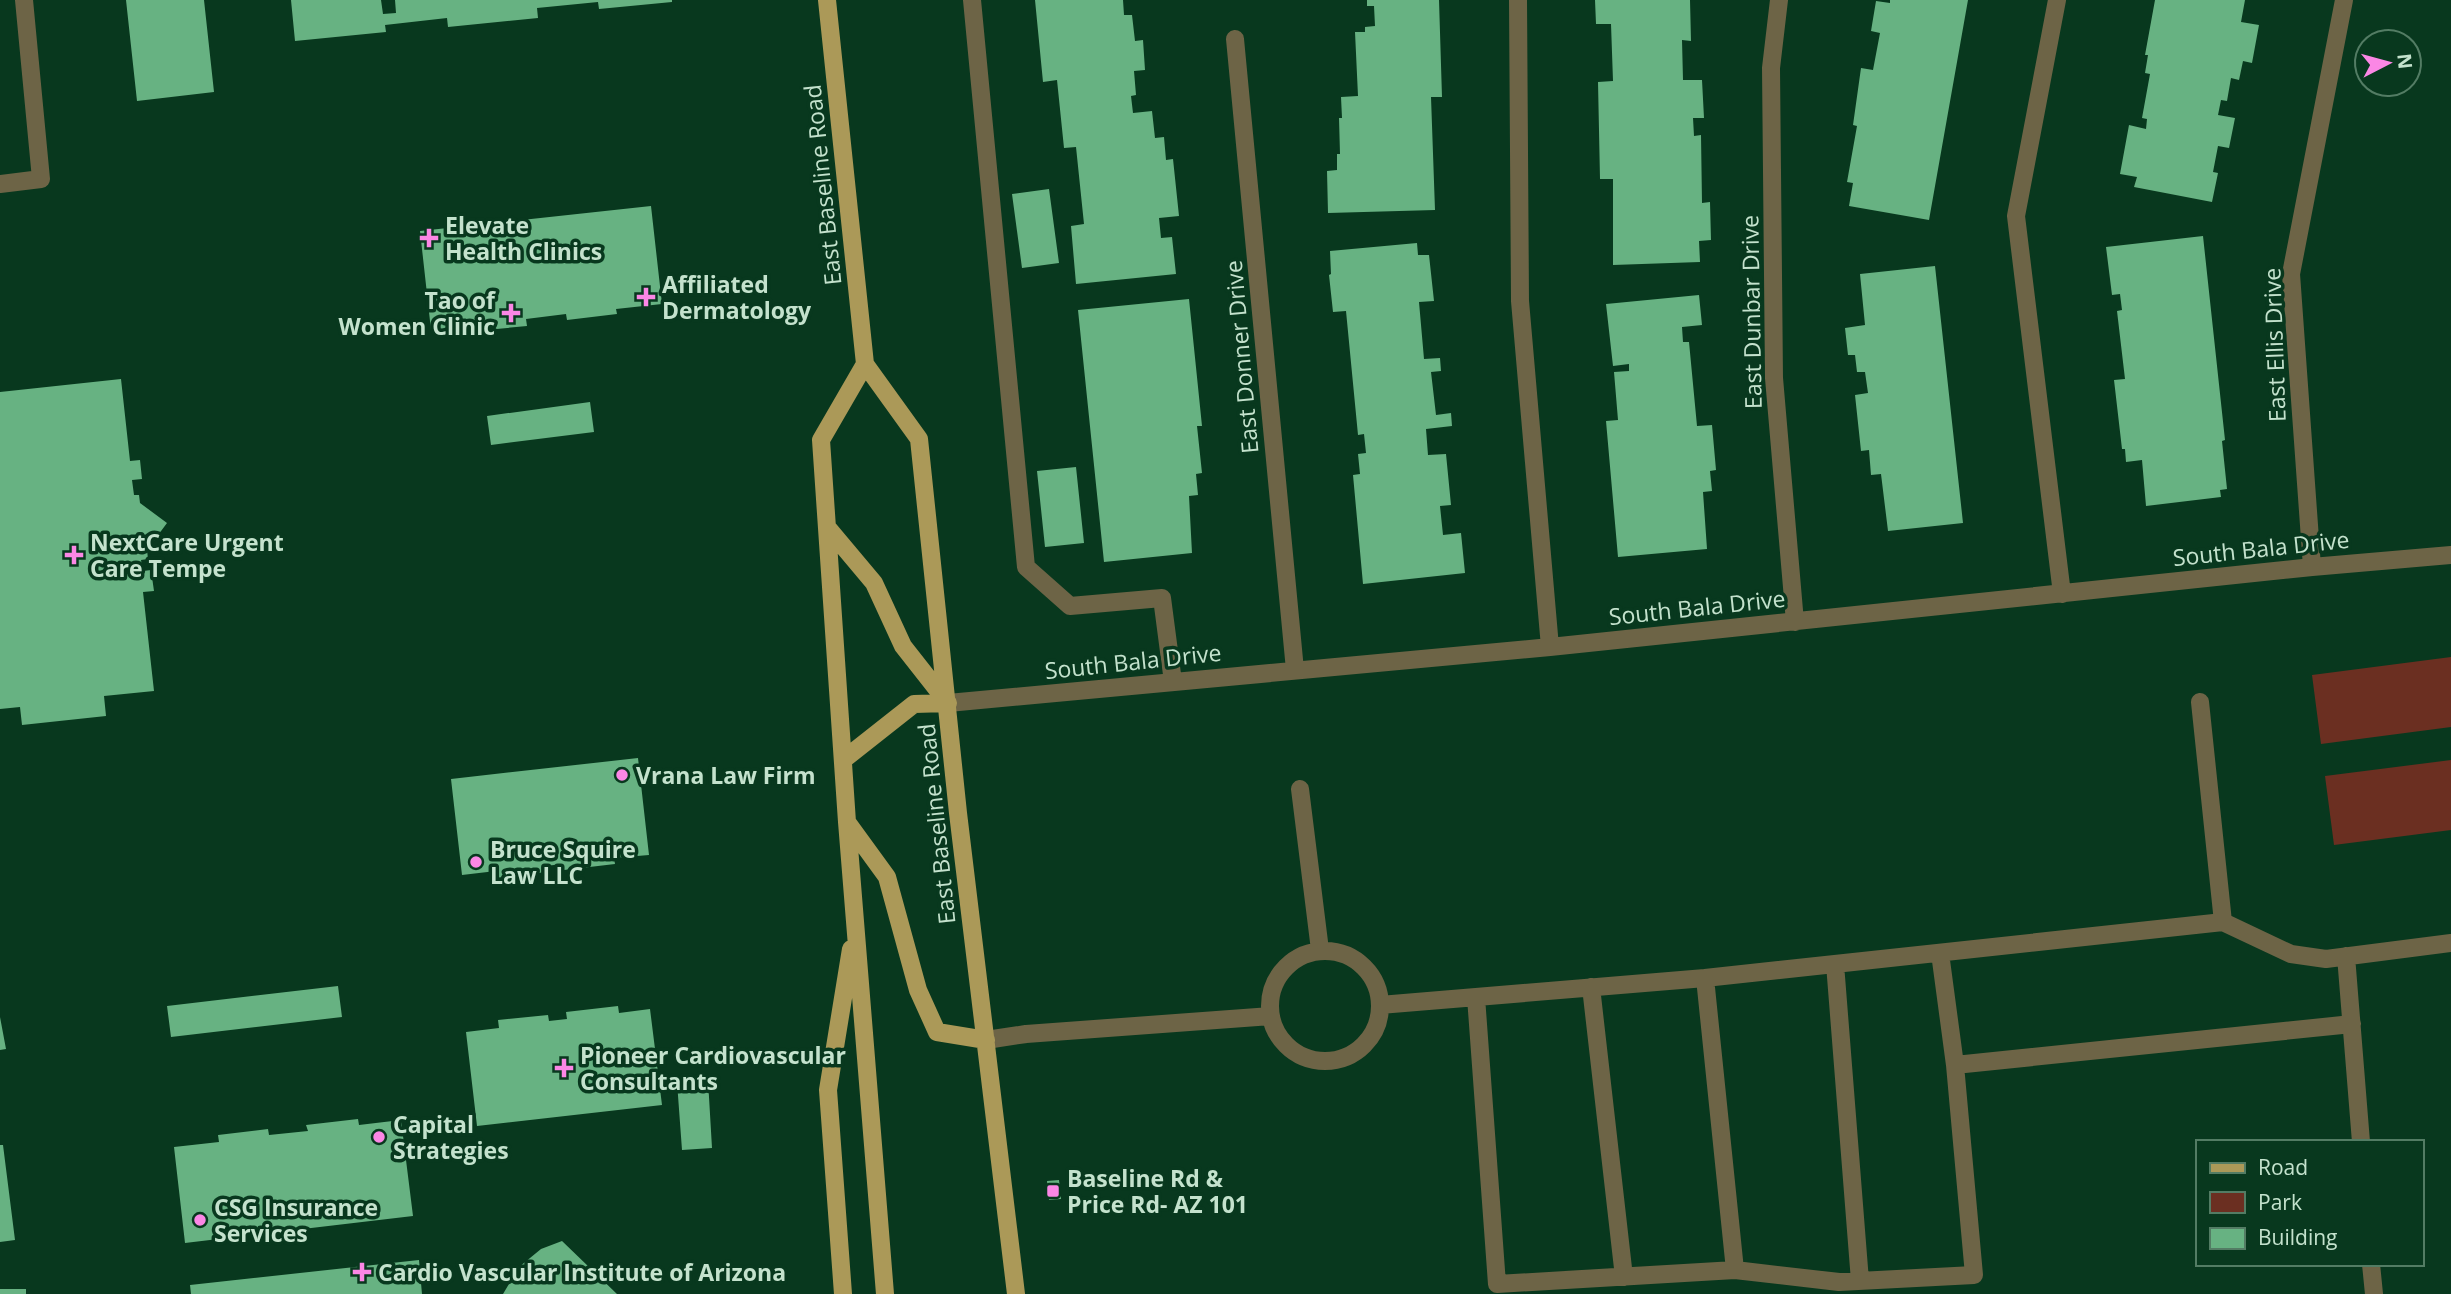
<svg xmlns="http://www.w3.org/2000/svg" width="2451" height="1294" font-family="'Open Sans',sans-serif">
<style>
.green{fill:#6b2f21}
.building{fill:#67b282}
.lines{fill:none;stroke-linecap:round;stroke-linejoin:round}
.minor{stroke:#6d6446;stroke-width:18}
.major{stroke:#ab9958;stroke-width:18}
.poi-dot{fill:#fb87e5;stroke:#08381e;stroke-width:2.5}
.labels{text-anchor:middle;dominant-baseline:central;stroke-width:7;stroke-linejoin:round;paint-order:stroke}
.street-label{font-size:23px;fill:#c4e2cd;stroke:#08381e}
.poi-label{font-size:23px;font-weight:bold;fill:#c4e2cd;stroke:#08381e;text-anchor:start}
</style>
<rect width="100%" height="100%" fill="#08381e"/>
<path class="green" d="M2451,657V727L2321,744L2312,675Z
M2451,760V830L2334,845L2325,776Z"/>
<path class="building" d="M126,0H204L214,92L137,101Z
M291,0H381L383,14L396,13L395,0H672V2L599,9L598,2L537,8L538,18L448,27L447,18L385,25L386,32L295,41Z
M1035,0H1123L1124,15H1132L1135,41L1143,40L1145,70L1134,71L1136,95L1131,96L1133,113L1152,111L1155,138L1164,137L1166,160L1173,159L1179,216L1159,218L1161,238L1172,237L1176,274L1076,284L1071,226L1084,224L1076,147L1064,148L1057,80L1043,82Z
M1367,0H1439L1442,97H1431L1435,210L1328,213L1327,171L1337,170V154H1340L1339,118H1342L1341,97L1358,96L1355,32H1365V27L1375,26L1374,6H1367Z
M1595,0H1690L1691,41L1682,40L1683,80H1702L1704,118H1693L1694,136L1701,135L1702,203L1710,202L1711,240L1699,241L1700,262L1613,265V179H1600L1598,82L1613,81L1611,24H1596Z
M1890,0H1968L1929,220L1849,206L1853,183L1847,182L1857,126L1853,125L1861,68L1873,70L1880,33L1871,31L1876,1L1890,3Z
M2155,0H2245L2241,22L2259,25L2252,63L2243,61L2239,80L2231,78L2227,101L2221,100L2218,115L2235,118L2229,148L2218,146L2213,172L2218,173L2212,202L2134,187L2137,177L2120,174L2129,125L2146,129L2147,119L2142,118L2150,74L2145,73L2148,55H2145Z
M1049,189L1059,263L1022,268L1012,194Z
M651,206L662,304L616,309L617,314L567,320L566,314L526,319L527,326L475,331V325L431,330L420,231Z
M2203,236L2225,440L2222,441L2227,489L2220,490L2221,497L2146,506L2142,460L2126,462L2125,449H2122L2114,380L2125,379L2117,311L2122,310L2120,294L2112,295L2106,247Z
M1417,243L1418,255H1429L1434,301L1419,302L1424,359L1440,358L1441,371L1431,372L1436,415L1451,413L1452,426L1426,429L1428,455L1446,454L1451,505L1440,506L1443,535L1461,533L1465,573L1363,584L1353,475L1360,474L1358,454L1366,453L1364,434L1358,435L1346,311L1333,312L1329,275L1331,274L1330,251Z
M1935,266L1963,523L1888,531L1881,474L1871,475L1869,450L1861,451L1855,395L1868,393L1865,372H1857L1855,355H1848L1845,328L1865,325L1860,274Z
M1699,295L1702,325L1682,327L1683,342H1689L1697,426L1712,425L1716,470L1710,471L1712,491L1703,492L1707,549L1618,557L1606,421L1618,420L1614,372L1629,371V364L1613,366L1606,304Z
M1189,299L1202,426H1197L1202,473L1196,474L1198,495L1189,496L1192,553L1104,562L1078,310Z
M121,379L130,461L140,460L142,479L132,480L134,495H139L140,503L167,523L147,550L148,559L141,560L143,571L151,570L154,591L143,592L154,691L104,696L106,716L22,725L20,707L0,709V392Z
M590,402L594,432L491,445L487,416Z
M1076,467L1084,543L1045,547L1037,471Z
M638,758L649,855L614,858L615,864L564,870L563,864L545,866L546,872L497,878L496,871L462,875L451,779Z
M338,986L342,1017L171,1037L167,1006Z
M618,1006L619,1013L650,1009L662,1105L477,1126L466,1032L499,1028L498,1020L548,1015L549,1021L567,1019L566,1012Z
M0,1017L6,1049L0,1050Z
M708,1080L712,1148L682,1150L677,1082Z
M358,1119L359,1125L401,1120L413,1216L185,1243L174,1147L219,1142L218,1135L268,1129L269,1135L308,1131L306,1125Z
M0,1145H3L15,1240L0,1242Z
M1059,1180L1061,1199L1049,1200L1047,1181Z
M562,1241L617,1294H503L519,1267L541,1249Z
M419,1260L422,1294H191L190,1285Z
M0,1289H26V1294H0Z"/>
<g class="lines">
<path class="minor" d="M972,0L1026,567L1070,606L1162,598L1173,682
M1518,0L1520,301L1550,647
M1779,0L1771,68L1774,378L1795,622
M2057,0L2016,216L2062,594
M1235,39L1295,670
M0,184L41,179L24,0
M2312,567L2291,274L2344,0
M948,703L1550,647L2312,567L2451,555
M1300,789L1320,950
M2223,922L2291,954L2326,959L2451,943
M1270 1006a55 55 0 1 1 110 0a55 55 0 1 1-110 0Z
M1940,953L1955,1065L2352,1024
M2346,956L2361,1142
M1835,964L1860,1281
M1705,978L2223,922L2200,702
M1591,987L1624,1277
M1380,1005L1705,978L1735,1270L1497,1284L1476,997
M986,1040L1026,1034L1271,1016
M2371,1264L2374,1294
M1735,1270L1839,1282L1974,1275L1955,1065"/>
<path class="major" d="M827,0L865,364L919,439L958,813L1016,1294
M865,364L821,440L847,822L885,1294
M827,527L874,583L903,646L947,702
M843,760L914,704L948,703
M847,822L887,877L918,990L937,1032L986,1040
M843,1294L828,1090L851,949"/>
</g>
<g class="poi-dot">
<path d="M425.5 227.5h7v7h7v7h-7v7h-7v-7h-7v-7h7z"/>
<path d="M642.5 286.5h7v7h7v7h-7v7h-7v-7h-7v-7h7z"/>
<path d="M507.5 302.5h7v7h7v7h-7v7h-7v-7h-7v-7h7z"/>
<path d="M70.5 544.5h7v7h7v7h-7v7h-7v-7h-7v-7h7z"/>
<circle cx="622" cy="775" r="7"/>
<circle cx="476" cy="862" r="7"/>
<path d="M560.5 1057.5h7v7h7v7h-7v7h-7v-7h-7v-7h7z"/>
<circle cx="379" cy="1137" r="7"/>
<rect x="1046" y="1184" width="14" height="14" rx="3.5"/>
<circle cx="200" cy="1220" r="7"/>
<path d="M358.5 1261.5h7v7h7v7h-7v7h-7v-7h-7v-7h7z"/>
</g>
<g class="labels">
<g class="street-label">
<text transform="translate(822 185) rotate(-96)">East Baseline Road</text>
<text transform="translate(1751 312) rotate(-91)">East Dunbar Drive</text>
<text transform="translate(2274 345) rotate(-92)">East Ellis Drive</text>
<text transform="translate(1241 357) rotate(-95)">East Donner Drive</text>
<text transform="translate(2261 548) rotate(-6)">South Bala Drive</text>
<text transform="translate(1697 607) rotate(-6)">South Bala Drive</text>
<text transform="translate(1133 661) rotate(-6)">South Bala Drive</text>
<text transform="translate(936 824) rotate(-96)">East Baseline Road</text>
</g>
<g class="poi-label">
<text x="445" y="225">Elevate<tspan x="445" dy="26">Health Clinics</tspan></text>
<text x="662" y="284">Affiliated<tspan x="662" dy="26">Dermatology</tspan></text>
<text x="495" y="300" text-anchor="end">Tao of<tspan x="495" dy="26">Women Clinic</tspan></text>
<text x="90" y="542">NextCare Urgent<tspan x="90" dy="26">Care Tempe</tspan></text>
<text x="636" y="775">Vrana Law Firm</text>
<text x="490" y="849">Bruce Squire<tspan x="490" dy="26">Law LLC</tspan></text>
<text x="580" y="1055">Pioneer Cardiovascular<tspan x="580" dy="26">Consultants</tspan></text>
<text x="393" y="1124">Capital<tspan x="393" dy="26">Strategies</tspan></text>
<text x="1067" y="1178">Baseline Rd &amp;<tspan x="1067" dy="26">Price Rd- AZ 101</tspan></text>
<text x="214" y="1207">CSG Insurance<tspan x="214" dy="26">Services</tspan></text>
<text x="378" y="1272">Cardio Vascular Institute of Arizona</text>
</g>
</g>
<rect x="2196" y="1140" width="228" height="126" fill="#08381e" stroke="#537c64" stroke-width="2"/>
<rect x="2210" y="1163" width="35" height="10" fill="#ab9958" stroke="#537c64" stroke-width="2"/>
<text x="2258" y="1175" font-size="21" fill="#c4e2cd">Road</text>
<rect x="2210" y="1192" width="35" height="21" fill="#6b2f21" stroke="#537c64" stroke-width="2"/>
<text x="2258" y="1210" font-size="21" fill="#c4e2cd">Park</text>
<rect x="2210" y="1228" width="35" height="21" fill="#67b282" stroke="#537c64" stroke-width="2"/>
<text x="2258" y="1245" font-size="21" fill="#c4e2cd">Building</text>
<g transform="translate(2388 63) rotate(84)"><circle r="33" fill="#08381e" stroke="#537c64" stroke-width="2"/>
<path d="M0-5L12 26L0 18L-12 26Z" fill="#fb87e5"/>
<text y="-10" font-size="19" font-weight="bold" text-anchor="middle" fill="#c4e2cd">N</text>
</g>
</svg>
